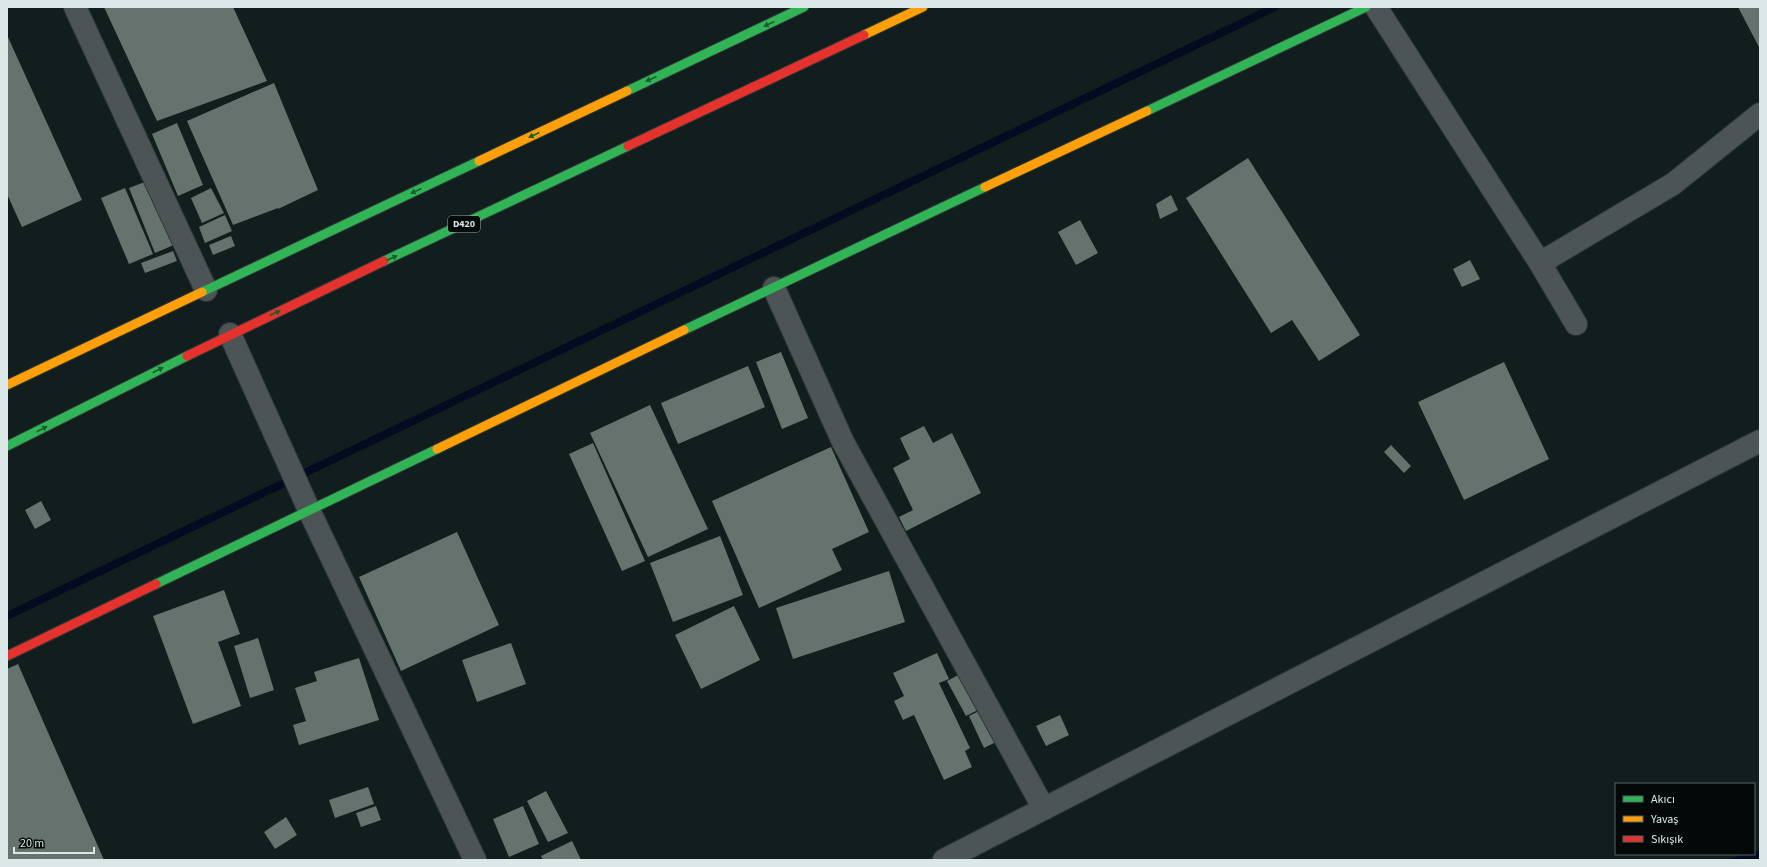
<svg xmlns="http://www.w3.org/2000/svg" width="1767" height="867" font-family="'Source Sans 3',sans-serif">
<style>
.water{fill:#040b20}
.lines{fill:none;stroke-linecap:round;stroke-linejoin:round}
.stream{stroke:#040b20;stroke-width:8}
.building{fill:#66726e}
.street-casing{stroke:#303838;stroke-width:24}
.fast-casing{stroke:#303838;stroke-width:11}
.slow-casing{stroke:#303838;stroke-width:11}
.jam-casing{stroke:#303838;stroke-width:11}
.street{stroke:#4c5455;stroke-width:22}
.fast{stroke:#30b455;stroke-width:9}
.slow{stroke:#ff9f0a;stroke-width:9}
.jam{stroke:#e5322d;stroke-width:9}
.oneway{fill:#1a5e2f}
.labels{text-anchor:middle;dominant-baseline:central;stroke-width:4;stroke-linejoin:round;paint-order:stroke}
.shield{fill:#030909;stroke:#9ba5a5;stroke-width:1}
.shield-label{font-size:10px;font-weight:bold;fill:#dce8e8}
</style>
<rect width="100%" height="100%" fill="#121d1d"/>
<path class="water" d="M1760,850V860H1726L1746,854H1754V852Z"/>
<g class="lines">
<path class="stream" d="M7,616L1275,7"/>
</g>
<path class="building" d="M104,7H233L267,81L157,121Z
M1738,7H1760V49Z
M7,35L82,200L22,227L7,194Z
M274,83L318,190L278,209V208L233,225L187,121Z
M177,123L203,185L178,196L152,134Z
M1248,158L1360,335L1319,361L1292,320L1271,333L1186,198Z
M150,180L176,244L155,253L129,188Z
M125,188L153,254L129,264L101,198Z
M211,188L224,213L202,223L191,198Z
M1171,195L1178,210L1160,219L1156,204Z
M225,215L232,231L205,243L199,227Z
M1080,220L1098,253L1076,265L1058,232Z
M231,236L235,246L213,255L209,245Z
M173,251L177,261L145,273L141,263Z
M1470,260L1480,279L1462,287L1453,269Z
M781,352L808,418L782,429L756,362Z
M1504,362L1549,459L1464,500L1418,402Z
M748,366L765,407L678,444L661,403Z
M650,405L708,529L648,557L590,433Z
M924,426L933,443L952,433L981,493L906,531L899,517L913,510L893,468L910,459L900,438Z
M593,443L645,561L622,571L569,454Z
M1391,445L1411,466L1404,473L1384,452Z
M831,447L869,532L832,549L842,570L759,608L712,501Z
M41,501L51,520L35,529L25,510Z
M457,532L499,625L401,671L359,577Z
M720,536L743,595L673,622L650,563Z
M889,571L905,622L793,659L776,608Z
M224,590L240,634L218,642L241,706L193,724L153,616Z
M734,606L760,660L701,689L675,635Z
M258,638L274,690L250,698L234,646Z
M511,643L526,684L477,702L462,660Z
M937,653L949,679L939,683L970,748L965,751L972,767L944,780L914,715L903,720L894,701L904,696L893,673Z
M359,658L379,720L299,745L293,725L306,721L295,688L317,681L314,672Z
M18,664L104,860H7V669Z
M962,673L980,709L966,716L947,681Z
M983,709L998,741L984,748L969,716Z
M1060,715L1069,735L1046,746L1036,726Z
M368,787L374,804L335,818L329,800Z
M546,791L568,833L548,842L527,801Z
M376,806L381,820L361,827L356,813Z
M523,806L539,844L509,857L493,819Z
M286,817L297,835L275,849L264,832Z
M572,841L581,860H543L541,856Z"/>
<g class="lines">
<defs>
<path id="street" d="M75,7L206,290
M1376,7L1540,263L1576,324
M1540,263L1673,184L1760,114
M774,288L843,442L1044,809
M230,334L309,510L475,860
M944,860L1760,441"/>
<path id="fast" d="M627,91L804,7
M1147,111L1366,7
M384,261L628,146
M202,292L479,161
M684,330L985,187
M7,446L187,356
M156,584L437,449"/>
<path id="slow" d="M864,35L923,7
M479,161L627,91
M985,187L1147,111
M7,385L202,292
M437,449L684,330"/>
<path id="jam" d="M628,146L864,35
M187,356L384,261
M7,656L156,584"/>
</defs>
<use href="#street" class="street-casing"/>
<use href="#fast" class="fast-casing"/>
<use href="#slow" class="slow-casing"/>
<use href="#jam" class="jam-casing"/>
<use href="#street" class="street"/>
<use href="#fast" class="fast"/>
<use href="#slow" class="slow"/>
<use href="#jam" class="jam"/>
</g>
<defs><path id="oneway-solid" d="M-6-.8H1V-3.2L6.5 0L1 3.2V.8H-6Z"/></defs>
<g class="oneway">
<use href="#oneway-solid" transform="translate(769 24) rotate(155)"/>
<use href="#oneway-solid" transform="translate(651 79) rotate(155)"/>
<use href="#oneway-solid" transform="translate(534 135) rotate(155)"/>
<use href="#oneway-solid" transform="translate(416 191) rotate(155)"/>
<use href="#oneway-solid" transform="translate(392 258) rotate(-25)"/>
<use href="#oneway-solid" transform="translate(275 313) rotate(-25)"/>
<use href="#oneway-solid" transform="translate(158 370) rotate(-27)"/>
<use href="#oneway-solid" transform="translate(42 429) rotate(-27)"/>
</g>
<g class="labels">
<rect class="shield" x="448" y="216" width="32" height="16" rx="3"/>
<g class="shield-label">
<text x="464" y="224">D420</text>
</g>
</g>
<rect width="1767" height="867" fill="none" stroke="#dce8e8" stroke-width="16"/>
<rect x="1615" y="783" width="140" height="72" fill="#030909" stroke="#5a6262"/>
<rect x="1623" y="796" width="20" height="6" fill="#30b455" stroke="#5a6262"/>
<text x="1651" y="803" font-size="12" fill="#dce8e8">Akıcı</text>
<rect x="1623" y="816" width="20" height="6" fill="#ff9f0a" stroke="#5a6262"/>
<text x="1651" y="823" font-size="12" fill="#dce8e8">Yavaş</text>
<rect x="1623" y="836" width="20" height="6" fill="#e5322d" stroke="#5a6262"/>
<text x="1651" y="843" font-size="12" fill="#dce8e8">Sıkışık</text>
<path d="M14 847v6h80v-6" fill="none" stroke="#dce8e8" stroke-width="2"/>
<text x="20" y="847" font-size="12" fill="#dce8e8" stroke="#030909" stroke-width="3" paint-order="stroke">20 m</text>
</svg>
